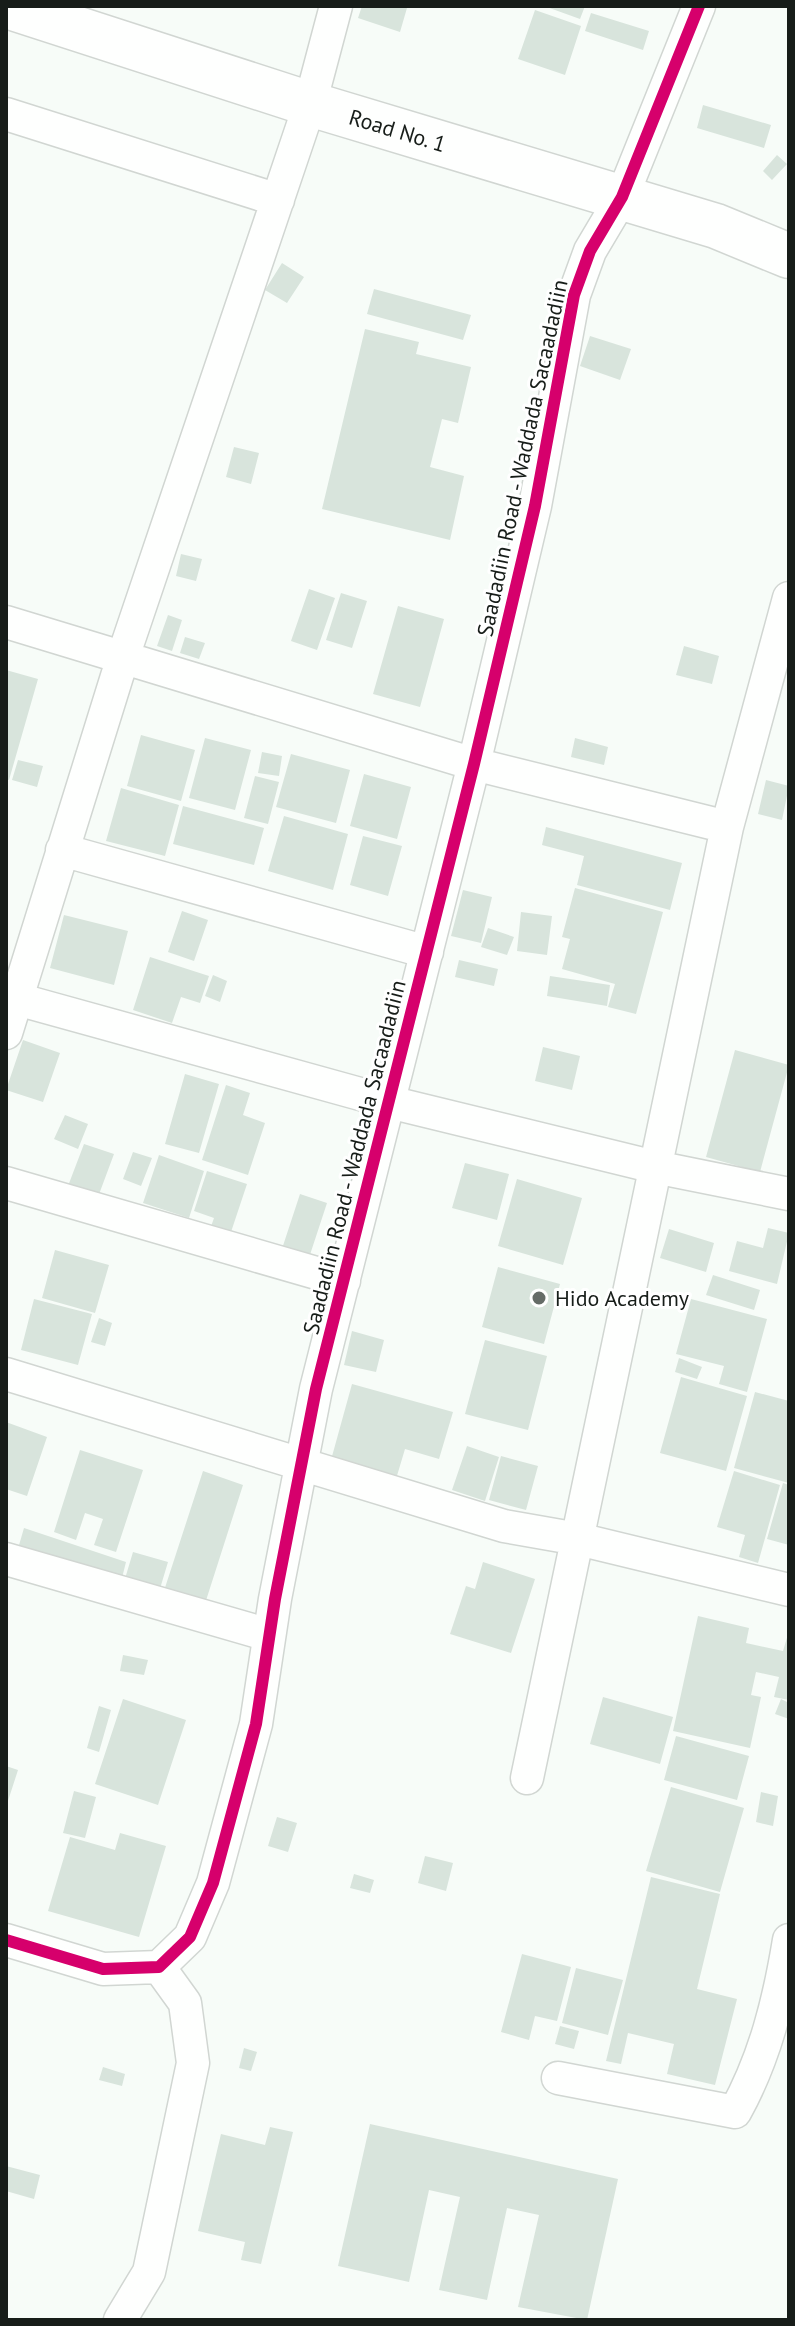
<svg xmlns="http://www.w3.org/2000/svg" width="795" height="2326" font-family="'PT Sans',sans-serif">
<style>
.building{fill:#d8e4dc}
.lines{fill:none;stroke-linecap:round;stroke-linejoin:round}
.minor-casing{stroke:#d1d6d2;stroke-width:35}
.highway-casing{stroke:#d1d6d2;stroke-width:47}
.minor{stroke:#fefffe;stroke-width:32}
.highway{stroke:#fefffe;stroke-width:44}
.cycleway-casing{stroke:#fff;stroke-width:17}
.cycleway{stroke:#d6006c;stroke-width:12}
.poi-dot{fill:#656b67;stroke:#fff;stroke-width:3}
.labels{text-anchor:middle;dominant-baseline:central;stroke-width:6;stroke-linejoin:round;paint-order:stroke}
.street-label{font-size:22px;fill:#171d19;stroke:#fff}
.poi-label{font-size:22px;fill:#171d19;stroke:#fff;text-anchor:start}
</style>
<rect width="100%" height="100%" fill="#f7fcf8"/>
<path class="building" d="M362,6L407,8L400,32L358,18Z
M544,6H585L580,19Z
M535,10L581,26L565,75L518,59Z
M591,13L649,31L643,50L585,31Z
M703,105L771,125L764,148L697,128Z
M777,155L787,164L772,180L763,171Z
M282,263L304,277L287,303L265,290Z
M374,289L471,315L463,340L367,314Z
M365,329L419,342L416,354L471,367L458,423L442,419L430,467L464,476L450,540L322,509Z
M590,336L631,349L620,380L580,366Z
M234,447L259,453L251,484L226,477Z
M181,554L202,559L196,581L176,576Z
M309,589L335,598L317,650L291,641Z
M341,593L367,601L352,648L326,640Z
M398,606L444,619L420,707L373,694Z
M168,615L182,620L172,651L157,646Z
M185,637L205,643L199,659L180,653Z
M684,646L719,656L712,684L676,675Z
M6,670L38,679L9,780L6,779Z
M141,735L195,750L181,801L127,786Z
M205,738L251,750L235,810L189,798Z
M575,738L608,747L604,765L571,757Z
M262,752L282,756L279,776L258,773Z
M291,754L350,770L336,823L276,807Z
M18,760L43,766L37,787L12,780Z
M364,774L411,787L397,839L350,826Z
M255,776L279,782L268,824L244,818Z
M766,780L789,786L782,820L758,814Z
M121,788L179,805L165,856L106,841Z
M183,806L264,828L254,865L173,844Z
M284,816L348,834L333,890L268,871Z
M546,827L682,863L670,910L577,885L584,856L542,845Z
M363,836L402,846L388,896L350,885Z
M575,888L663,912L636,1014L608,1007L615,984L562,969L570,939L562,937Z
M463,890L492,897L481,943L451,936Z
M182,911L208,920L194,961L168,952Z
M521,912L552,916L547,955L517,951Z
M64,915L128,931L114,985L50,968Z
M488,928L514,937L507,955L481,947Z
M150,957L209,976L200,1003L181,997L172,1023L133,1010Z
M459,960L498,969L494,986L455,977Z
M213,975L227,981L220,1002L205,996Z
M550,976L610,985L607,1006L547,996Z
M23,1040L60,1053L43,1102L6,1090Z
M543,1047L580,1056L572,1090L535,1081Z
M735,1050L789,1065L760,1172L706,1157Z
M185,1074L219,1084L199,1153L165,1144Z
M226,1085L250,1093L243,1115L265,1123L248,1175L202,1160Z
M65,1115L88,1124L78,1149L54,1139Z
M84,1144L114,1154L98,1197L68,1186Z
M133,1152L152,1158L141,1186L123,1179Z
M159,1155L204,1171L189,1218L143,1203Z
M465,1163L509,1174L497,1220L452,1208Z
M207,1171L247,1184L223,1256L203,1249L214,1218L194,1211Z
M517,1179L582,1198L563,1265L498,1246Z
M300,1194L327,1203L303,1276L276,1267Z
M768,1228L789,1233L777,1284L729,1271L737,1241L763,1248Z
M669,1229L714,1243L706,1272L660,1258Z
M55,1250L109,1265L95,1313L42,1298Z
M498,1267L560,1284L544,1344L482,1327Z
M713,1275L760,1290L754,1310L706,1295Z
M34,1299L92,1314L78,1365L21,1350Z
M691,1299L767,1319L747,1392L719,1384L724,1366L676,1354Z
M99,1318L112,1323L105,1346L91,1342Z
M352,1331L384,1340L376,1372L344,1365Z
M485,1340L547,1356L528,1430L465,1414Z
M679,1358L702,1367L697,1379L675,1372Z
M681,1377L747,1396L726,1471L660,1453Z
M352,1384L453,1412L439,1459L405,1449L396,1479L331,1460Z
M755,1392L789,1401V1483L734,1468Z
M6,1422L47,1437L27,1496L6,1489Z
M467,1446L499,1457L485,1501L452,1490Z
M80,1450L143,1470L116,1552L94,1545L103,1519L85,1513L76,1540L54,1532Z
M501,1456L538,1466L526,1510L489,1500Z
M203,1471L243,1485L202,1613L161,1600Z
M734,1471L780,1485L758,1563L739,1557L745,1535L717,1527Z
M783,1483L789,1485V1545L767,1539Z
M24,1528L126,1562L121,1582L17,1552Z
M133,1552L168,1562L159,1592L124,1582Z
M483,1562L535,1579L511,1653L450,1634L466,1586L475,1589Z
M698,1616L749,1628L746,1643L783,1651L789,1631V1700L774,1697L779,1677L756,1672L751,1695L761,1697L750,1748L673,1731Z
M123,1655L148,1660L144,1675L120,1671Z
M603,1697L673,1717L660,1764L590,1744Z
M123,1699L186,1720L158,1805L95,1784Z
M781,1699L789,1703V1719L775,1714Z
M99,1706L111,1710L99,1752L87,1748Z
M676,1736L749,1756L737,1800L664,1780Z
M6,1766L18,1770L7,1804H6Z
M671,1787L744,1808L720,1892L646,1871Z
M74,1791L96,1797L85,1838L63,1833Z
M761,1792L778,1796L773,1826L756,1822Z
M277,1817L297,1823L288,1852L268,1846Z
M120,1833L166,1846L139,1937L48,1911L70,1837L115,1850Z
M425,1856L453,1863L446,1891L418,1883Z
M354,1874L374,1880L370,1893L350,1888Z
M651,1877L720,1894L697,1989L737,1999L715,2085L667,2074L674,2044L628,2033L621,2064L606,2061Z
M522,1954L571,1967L557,2021L535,2016L529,2040L501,2032Z
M576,1968L623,1980L608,2035L562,2023Z
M560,2026L579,2031L574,2049L555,2044Z
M244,2048L257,2052L251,2071L239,2068Z
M103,2067L125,2074L122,2086L99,2080Z
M370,2124L618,2179L587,2320L518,2307L539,2215L507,2208L487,2300L439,2290L460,2197L429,2190L409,2282L338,2266Z
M270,2127L293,2132L261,2264L241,2260L245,2242L198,2231L221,2134L265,2145Z
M6,2166L40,2175L34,2199L6,2191Z"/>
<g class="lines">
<defs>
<path id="minor" d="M6,114L278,200
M6,622L474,764L727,827
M62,850L427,952
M6,996L389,1102L655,1167L789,1194
M6,1033L123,657L310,104L336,6
M6,1183L344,1281
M6,1374L504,1526L578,1539L789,1590
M6,1559L269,1635
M527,1778L727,827L789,598
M6,1940L103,1969L159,1967L190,1937L213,1883L256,1724L275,1599L316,1389L474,764L535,506L574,295L590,251L622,197L699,6
M558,2078L735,2112C765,2058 779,2001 789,1940
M120,2320L149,2272L193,2063L185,2003L159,1967"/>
<g id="highway">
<path id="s1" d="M7,6L310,104L716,226L789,256"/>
</g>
</defs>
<use href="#minor" class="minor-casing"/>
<use href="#highway" class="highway-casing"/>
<use href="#minor" class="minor"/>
<use href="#highway" class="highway"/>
<defs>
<path id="cycleway" d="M6,1940L103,1969L159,1967L190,1937L213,1883L256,1724L275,1599L316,1389L474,764L535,506L574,295L590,251L622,197L699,6"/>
</defs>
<use href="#cycleway" class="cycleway-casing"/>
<use href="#cycleway" class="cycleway"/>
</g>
<circle class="poi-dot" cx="539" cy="1298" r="8"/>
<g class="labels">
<g class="street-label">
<text stroke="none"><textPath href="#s1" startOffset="410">Road No. 1</textPath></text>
<text transform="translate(522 458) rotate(-78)">Saadadiin Road - Waddada Sacaadadiin</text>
<text transform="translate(354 1157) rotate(-76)">Saadadiin Road - Waddada Sacaadadiin</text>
</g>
<g class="poi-label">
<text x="555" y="1298">Hido Academy</text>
</g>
</g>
<rect width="795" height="2326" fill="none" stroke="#171d19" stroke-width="16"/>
</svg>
